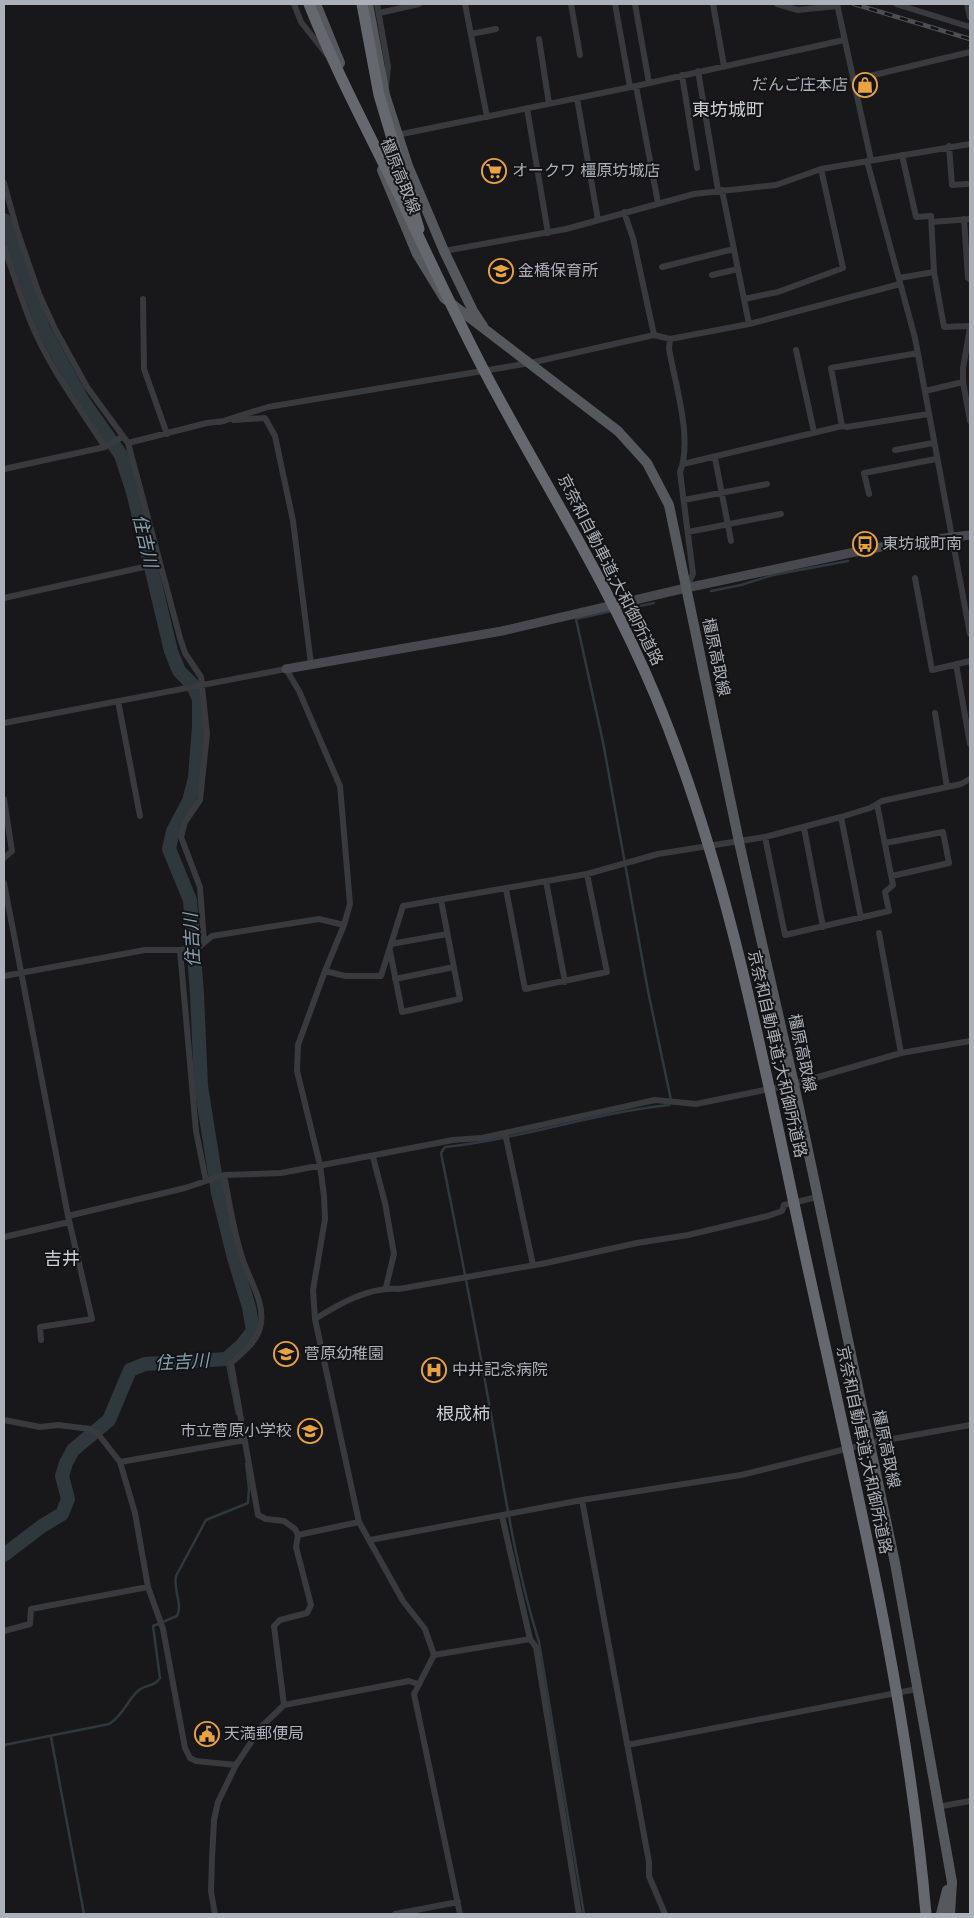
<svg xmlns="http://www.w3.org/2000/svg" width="974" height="1918" font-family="'Varela Round','Noto Sans JP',sans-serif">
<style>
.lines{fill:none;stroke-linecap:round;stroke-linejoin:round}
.stream{stroke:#2e383d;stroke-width:2.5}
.river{stroke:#2e383d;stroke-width:14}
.street{stroke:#393a3e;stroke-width:6}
.secondary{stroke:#47494e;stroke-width:9}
.primary{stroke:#55585d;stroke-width:10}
.highway{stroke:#65696f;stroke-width:11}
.rail-casing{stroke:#4c4e53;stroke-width:4.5}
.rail{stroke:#131315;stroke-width:2.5;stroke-dasharray:8;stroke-linecap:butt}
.highway-bridge{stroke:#65696f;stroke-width:11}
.labels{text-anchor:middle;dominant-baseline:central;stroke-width:4;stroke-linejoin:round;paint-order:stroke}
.poi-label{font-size:16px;fill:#abb0b9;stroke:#131315;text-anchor:start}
.street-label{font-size:16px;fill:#abb0b9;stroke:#131315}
.neighbourhood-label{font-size:18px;fill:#cbcfd5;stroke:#131315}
.water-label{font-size:18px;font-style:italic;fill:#84a0b2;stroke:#131315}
</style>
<rect width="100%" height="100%" fill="#18181a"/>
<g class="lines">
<path class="stream" d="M711,591L741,585L773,575L848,561
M620,610L654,603
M226,1359L237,1414
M51,1737L84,1914
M4,1745L109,1724C123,1716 127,1700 139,1690C145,1685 156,1686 160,1678L153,1626L177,1616C183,1604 173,1590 176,1576L206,1520L248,1503L249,1488L246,1464
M584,1914L539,1642C515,1566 504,1487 490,1409C475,1323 458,1238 441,1153L445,1147C521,1139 593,1113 669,1105L671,1100L648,991L603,742L576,619L612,611"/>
<path class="river" d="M4,220L43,328L83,401L121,455L133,492L171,651L179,671L192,684L196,692L199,700V726L195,778L189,801L173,831L169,849L190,900L197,994L201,1086L218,1193L234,1258L249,1307L253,1331L241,1346L226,1359L145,1364L130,1370L109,1420L73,1450L66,1463L62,1476L68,1499L62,1514L42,1526L4,1555"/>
<path class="street" d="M294,4L301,22L328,56
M377,4L388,66L386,86
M465,4L487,117
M571,4L580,55
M615,4L630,87
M635,4L649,83
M713,4L724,66
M777,4L798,10L837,6
M837,4L871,160
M896,4L970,27
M967,4L970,17
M379,13L419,4
M471,34L496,29
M539,39L549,104
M698,71L718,190
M682,75L697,168
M853,80L970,52
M636,86L658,203
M577,98L598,220
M527,108L548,233
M397,135L636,86L844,40
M949,146L952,185L967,184
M902,155L916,217L931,216L934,272
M867,161L915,338L970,634
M4,183L17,230L39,294L55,329L87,387L128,443L180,638L185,653L201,677L207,734L200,800L185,822L181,837L200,887L204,942
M722,190L749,324
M624,212L633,238L654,335
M964,219L968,278L970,279
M932,222L970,219
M4,247C13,272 21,298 31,323C49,367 79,407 105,447
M444,251L566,229L694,194L776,185L821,169L970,144
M662,267L734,249
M712,275L738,269
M899,278L934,272L944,327L970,326
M143,299L144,369L167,434
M744,299L778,292L843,268L821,169
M670,339L669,349C675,383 693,440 680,472L693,574L686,588
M796,350L814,432
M963,382V368L970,328
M925,391L963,382L970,421
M234,420L265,418L275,436L293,521L311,664
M220,422L268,407L530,363L654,335L670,339L749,324L900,284
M842,426L831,368L918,353
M128,443L207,423L224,421
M895,450L933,443
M715,458L731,541
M683,464L842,426L847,427L928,414
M4,469L105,447L123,436
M869,494L864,473L936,459
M684,500L767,484
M688,532L781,514
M915,578L932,670L970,661
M4,598L144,567
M956,664L970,744
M118,701L140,816
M935,713L947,787
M4,723L286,669L299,691L340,786L350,904L344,925L325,971L298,1045L297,1071L320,1165L324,1196L325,1219L313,1290L315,1319L359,1522L403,1601L425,1629L434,1655L414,1694L460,1914
M4,799L12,851L4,858
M841,817L861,918
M804,828L823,927
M765,837L785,935L889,911L885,892L893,885L877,804
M885,843L943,832L949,863L892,876
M546,881L565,982
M4,883L68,1216L92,1319L40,1327L41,1340
M506,889L525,989L607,972L587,874
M879,933L901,1053
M391,944L447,934
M180,950L196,1131L206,1181
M390,951L402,1012L460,999L441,900
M325,971L345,976H381L403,906L587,874L658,854L765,837L841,817L870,808L882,801L961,784L970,779
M4,976L145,950H180L199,947L212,936L319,919L344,925
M395,979L454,967
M505,1133L533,1265
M373,1157L385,1203L394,1254L386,1287
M224,1175C229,1201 233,1228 241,1254C247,1277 267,1303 260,1328C256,1343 242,1353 231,1363L258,1515L266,1519L284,1521L295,1529L298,1535L296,1547L311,1605L307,1613L280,1620L274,1626L284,1705
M68,1216L185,1188L224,1175L281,1173L453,1140L482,1138L655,1100L696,1104L794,1084L901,1053L970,1041
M4,1237L69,1222
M315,1319C339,1304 370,1286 399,1289L546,1263L637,1243L688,1235L768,1216L782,1211L784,1205L817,1197
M4,1420L40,1427L58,1425L90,1429L98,1434L120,1462L135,1513L148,1587L163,1629L185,1748L190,1758L196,1761L236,1765
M120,1462L245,1440
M582,1500L649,1862V1876L665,1914
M502,1516L530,1639L536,1647L579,1914
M298,1535L359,1522
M370,1540L582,1500L741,1475L870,1443L970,1425
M4,1631L30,1624L31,1609L148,1587
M434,1655L530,1639
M627,1745L917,1689
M937,1807L970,1801
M215,1914L211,1892L212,1858L214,1820L218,1802L236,1765L261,1727L284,1705L409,1681L418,1684
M395,1914L458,1902"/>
<path class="secondary" d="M286,669L502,631L686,588L850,553L902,543L970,535"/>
<path class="primary" d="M316,4L340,63
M368,4L385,95L408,166L444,251L473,311L483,326
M382,170L417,254L444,298L618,431L647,463L669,505L739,842L794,1084L895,1563L952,1882L950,1914
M941,1914L947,1890"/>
<path class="highway" d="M362,4L379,95L419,229"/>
<defs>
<path id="rail" d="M854,4L970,39"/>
</defs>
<use href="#rail" class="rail-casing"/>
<use href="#rail" class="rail"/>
<path class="highway-bridge" d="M309,4C335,70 369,133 400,197C429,258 457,320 489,380C545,485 609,585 655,695C731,877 765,1072 807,1264C854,1479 907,1695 926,1914"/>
</g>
<defs>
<symbol id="shop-ring" viewBox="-11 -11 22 22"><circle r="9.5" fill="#131315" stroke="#e8a341" stroke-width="1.5"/><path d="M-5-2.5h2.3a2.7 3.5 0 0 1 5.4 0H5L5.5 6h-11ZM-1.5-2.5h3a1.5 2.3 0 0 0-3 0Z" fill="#e8a341"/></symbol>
<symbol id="supermarket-ring" viewBox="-11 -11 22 22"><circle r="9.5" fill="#131315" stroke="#e8a341" stroke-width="1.5"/><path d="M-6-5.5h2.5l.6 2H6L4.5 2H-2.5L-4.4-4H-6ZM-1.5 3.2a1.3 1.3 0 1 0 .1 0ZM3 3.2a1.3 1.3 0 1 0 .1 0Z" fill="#e8a341"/></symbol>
<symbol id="school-ring" viewBox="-11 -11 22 22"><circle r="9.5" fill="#131315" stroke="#e8a341" stroke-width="1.5"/><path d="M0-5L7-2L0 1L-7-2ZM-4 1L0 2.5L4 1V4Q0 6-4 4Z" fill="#e8a341"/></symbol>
<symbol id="bus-ring" viewBox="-11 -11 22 22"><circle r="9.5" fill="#131315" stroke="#e8a341" stroke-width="1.5"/><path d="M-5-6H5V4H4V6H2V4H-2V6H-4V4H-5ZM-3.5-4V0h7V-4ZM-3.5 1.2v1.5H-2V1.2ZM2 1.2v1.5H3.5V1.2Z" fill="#e8a341"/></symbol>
<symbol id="hospital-ring" viewBox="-11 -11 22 22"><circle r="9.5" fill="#131315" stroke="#e8a341" stroke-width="1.5"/><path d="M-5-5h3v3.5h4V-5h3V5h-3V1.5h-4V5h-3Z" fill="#e8a341"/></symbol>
<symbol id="civic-ring" viewBox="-11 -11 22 22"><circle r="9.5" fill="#131315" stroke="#e8a341" stroke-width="1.5"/><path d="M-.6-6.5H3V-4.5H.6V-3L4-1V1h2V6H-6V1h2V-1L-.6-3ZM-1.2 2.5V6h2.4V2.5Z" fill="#e8a341"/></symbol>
</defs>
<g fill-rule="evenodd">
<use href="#shop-ring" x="851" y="71" width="28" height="28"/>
<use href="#supermarket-ring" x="480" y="157" width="28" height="28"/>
<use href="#school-ring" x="487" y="257" width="28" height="28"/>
<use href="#bus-ring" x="851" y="530" width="28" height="28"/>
<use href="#school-ring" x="272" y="1340" width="28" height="28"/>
<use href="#hospital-ring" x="420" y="1356" width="28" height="28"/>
<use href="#school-ring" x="296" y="1417" width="28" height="28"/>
<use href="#civic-ring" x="193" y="1720" width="28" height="28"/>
</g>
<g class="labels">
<g class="poi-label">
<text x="848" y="85" text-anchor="end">だんご庄本店</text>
<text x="512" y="171">オークワ 橿原坊城店</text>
<text x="518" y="271">金橋保育所</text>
<text x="882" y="544">東坊城町南</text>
<text x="304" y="1354">菅原幼稚園</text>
<text x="452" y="1370">中井記念病院</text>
<text x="292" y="1431" text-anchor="end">市立菅原小学校</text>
<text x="224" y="1734">天満郵便局</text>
</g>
<g class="street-label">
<text transform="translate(400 176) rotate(68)">橿原高取線</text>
<text transform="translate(610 570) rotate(63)">京奈和自動車道;大和御所道路</text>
<text transform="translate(716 657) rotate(78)">橿原高取線</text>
<text transform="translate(802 1053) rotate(78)">橿原高取線</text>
<text transform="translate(777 1054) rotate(77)">京奈和自動車道;大和御所道路</text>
<text transform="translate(886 1449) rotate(78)">橿原高取線</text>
<text transform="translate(864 1450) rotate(78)">京奈和自動車道;大和御所道路</text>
</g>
<g class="neighbourhood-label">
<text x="728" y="110">東坊城町</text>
<text x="62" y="1259">吉井</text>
<text x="463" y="1414">根成柿</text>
</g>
<g class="water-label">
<text transform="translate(145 541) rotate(77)">住吉川</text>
<text transform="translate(192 940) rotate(-93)">住吉川</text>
<text transform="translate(182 1362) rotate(-3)">住吉川</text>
</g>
</g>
<rect width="974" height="1918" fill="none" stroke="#abb0b9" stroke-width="10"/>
</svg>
